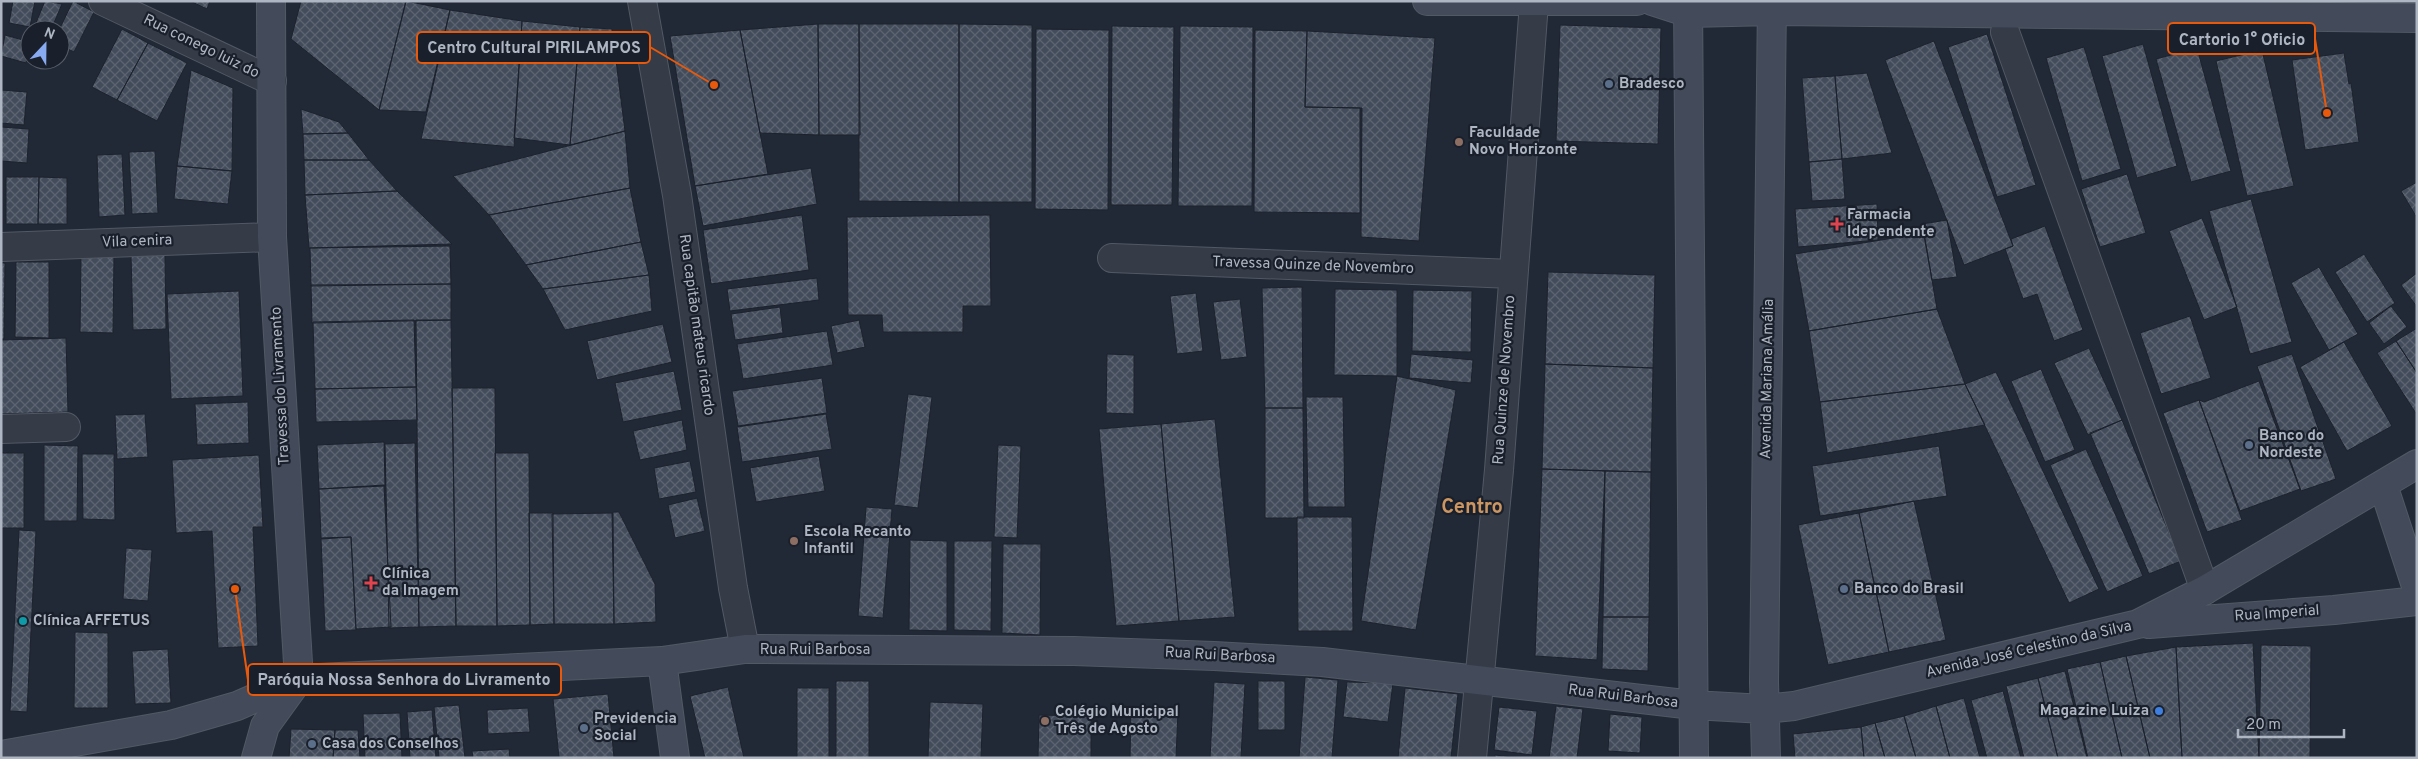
<svg xmlns="http://www.w3.org/2000/svg" width="2418" height="759" font-family="Overpass,sans-serif">
<style>
.building{fill:url(#building-cross-hatch);stroke:#1c222d}
.lines{fill:none;stroke-linecap:round;stroke-linejoin:round}
.street-casing{stroke:#525965;stroke-width:30}
.secondary-casing{stroke:#525965;stroke-width:30}
.street{stroke:#353b47;stroke-width:28}
.secondary{stroke:#434a5a;stroke-width:28}
.service-dot{fill:#5c6f8a;stroke:#1a202b;stroke-width:2}
.education-dot{fill:#8d6e63;stroke:#1a202b;stroke-width:2}
.health-dot{fill:#e0444e;stroke:#1a202b;stroke-width:2}
.culture-dot{fill:#0f9aa8;stroke:#1a202b;stroke-width:2}
.shop-dot{fill:#3f7fe0;stroke:#1a202b;stroke-width:2}
.labels{text-anchor:middle;dominant-baseline:central;stroke-width:4.5;stroke-linejoin:round;paint-order:stroke}
.street-label{font-size:15px;fill:#afb6c3;stroke:#1a202b}
.poi-label{font-size:15px;font-weight:bold;fill:#afb6c3;stroke:#1a202b;text-anchor:start}
.district-label{font-size:20px;font-weight:bold;fill:#cc9662;stroke:#1a202b}
.leader{fill:none;stroke:#e8590c;stroke-width:2}
.callout-dot{fill:#e8590c;stroke:#1a202b;stroke-width:2}
.callout{fill:#1a202b;stroke:#e8590c;stroke-width:2}
.callout-label{font-size:16px;text-anchor:middle;font-weight:bold;fill:#afb6c3}
</style>
<defs>
<pattern id="building-cross-hatch" width="8" height="8" patternUnits="userSpaceOnUse" patternTransform="scale(1.25)"><rect width="8" height="8" fill="#434c5b"/><path d="M0 0l8 8M0 8l8-8" fill="none" stroke="#5c6471"/></pattern>
</defs>
<rect width="100%" height="100%" fill="#222936"/>
<path class="building" d="M13,1H35L30,27L9,23Z
M45,1L62,4L51,30H33Z
M73,1L94,12L74,52L60,45L59,30Z
M190,1H210L207,9Z
M301,1H406L379,110L291,39Z
M406,1L450,10L426,112L379,110Z
M450,10L522,21L514,147L421,139Z
M522,21L580,27L570,145L514,138Z
M818,24L819,135L760,133L740,30Z
M818,24H859L860,135H819Z
M859,24H959V202L859,201Z
M959,24L1032,25V202H959Z
M1560,25L1661,28L1658,144L1556,141Z
M1112,26L1174,27L1172,205H1111Z
M1180,26L1253,27L1252,206H1178Z
M580,27L612,29L625,131L570,145Z
M122,29L148,43L117,100L92,87Z
M1036,29L1109,30L1108,210L1035,209Z
M740,30L768,174L695,186L670,36Z
M1255,30L1307,31L1305,107L1360,108V213L1254,212Z
M1307,31L1435,38L1419,241L1361,237L1362,108L1305,107Z
M1987,34L2036,185L1997,197L1948,47Z
M5,35L30,42L26,63L1,56Z
M1934,41L2013,246L1964,265L1885,60Z
M148,43L187,63L157,121L117,100Z
M2143,44L2177,166L2137,178L2102,56Z
M2084,47L2121,169L2082,181L2046,58Z
M2197,48L2231,171L2191,182L2156,59Z
M2262,50L2294,186L2247,196L2216,61Z
M2344,53L2349,84L2351,83L2359,142L2305,150L2292,60Z
M191,70L233,88L232,171L177,166Z
M1867,73L1892,153L1842,159L1835,76Z
M1835,76L1842,159L1809,162L1802,78Z
M1,90L27,92L24,125L1,123Z
M301,109L339,122L348,133L303,134Z
M1,127L29,129L27,163L1,161Z
M625,131L630,188L489,215L453,176Z
M348,133L369,160H304L303,134Z
M155,151L158,213L132,214L129,152Z
M122,154L125,215L99,217L97,155Z
M1842,159L1845,199L1812,201L1809,162Z
M304,160H369L397,191L305,195Z
M177,166L232,171L228,204L174,199Z
M811,168L817,204L703,226L695,186Z
M2127,174L2146,233L2100,247L2081,189Z
M6,177H39L38,224H6Z
M39,177L67,178V224H38Z
M2417,182V218L2401,191Z
M630,188L641,242L526,265L489,215Z
M397,191L452,244L309,248L305,195Z
M2251,199L2292,342L2250,354L2209,211Z
M1877,204L1878,240L1798,247L1795,209Z
M802,215L809,270L711,284L703,230Z
M990,215L991,306H963V332H883L882,315H848L847,217Z
M2202,218L2237,307L2204,320L2169,231Z
M1947,220L1957,277L1932,280L1922,224Z
M2045,226L2083,330L2054,341L2037,294L2023,299L2005,249L2013,246L2011,239Z
M1924,233L1937,309L1809,331L1795,254Z
M641,242L649,275L543,289L526,265Z
M450,246L451,284L311,286L310,248Z
M165,254L166,329L133,330L131,255Z
M2364,254L2395,303L2367,322L2335,272Z
M81,257H114L113,333L80,332Z
M16,262H49V338L15,337Z
M1,263H5L4,339H1Z
M2319,267L2358,334L2329,350L2291,283Z
M1548,272L1655,275L1653,368L1545,364Z
M2417,273V307L2401,285Z
M649,275L652,311L565,330L543,289Z
M817,278L819,300L730,311L727,289Z
M451,284V320L312,323L311,285Z
M1302,287L1303,408H1265L1262,288Z
M1335,289L1397,290V376L1334,375Z
M1413,290L1472,291L1471,352L1412,351Z
M239,291L243,396L171,399L167,294Z
M1196,293L1203,351L1177,354L1170,296Z
M1240,299L1247,357L1221,360L1213,302Z
M2391,306L2407,327L2384,344L2369,323Z
M780,307L783,333L735,340L731,314Z
M1937,309L1965,384L1820,402L1809,331Z
M2190,316L2211,378L2161,394L2140,333Z
M414,320L416,387L315,389L313,322Z
M416,320H451L456,626L419,627Z
M859,320L865,347L837,353L831,326Z
M663,324L672,362L597,380L587,341Z
M2417,328V373L2396,341Z
M827,331L833,365L743,379L737,344Z
M66,338L68,412L1,414V340Z
M2396,341L2417,373V415L2377,353Z
M2344,342L2392,426L2347,451L2300,367Z
M2089,348L2122,420L2088,435L2054,363Z
M1107,354L1134,355V414L1106,413Z
M1411,354L1473,360L1471,383L1409,378Z
M2292,354L2336,479L2301,491L2257,366Z
M1545,364L1653,368L1651,472L1542,469Z
M2041,369L2075,450L2045,462L2011,381Z
M674,371L682,410L623,422L615,383Z
M1996,372L2099,589L2069,603L1965,384Z
M1397,376L1456,390L1416,630L1361,621Z
M822,378L827,413L738,426L732,391Z
M2259,381L2300,489L2240,511L2199,400L2204,402Z
M1965,384L1985,425L1827,453L1820,402Z
M416,387L417,420L316,422L315,389Z
M452,388H495L497,626H456Z
M908,394L932,397L918,508L894,505Z
M1306,397H1343L1345,507H1308Z
M2199,400L2242,520L2207,532L2163,413Z
M248,402L249,443L197,445L195,404Z
M1265,408H1303L1304,518H1265Z
M145,414L148,457L117,459L115,415Z
M826,414L832,449L742,462L737,427Z
M1215,419L1235,617L1179,621L1161,424Z
M682,420L687,450L640,460L633,431Z
M2122,420L2181,561L2149,574L2090,433Z
M1161,424L1179,621L1116,626L1099,429Z
M384,442L385,485L319,489L317,445Z
M415,443L419,627L389,628L385,444Z
M44,445L78,446L77,521H44Z
M998,445L1021,446L1017,538L994,537Z
M1939,446L1947,496L1820,516L1812,466Z
M2086,449L2143,576L2107,592L2050,465Z
M1,453H24V528H1Z
M495,453H529L530,625L497,626Z
M82,454H114L115,520L83,519Z
M259,455L263,527H253L258,646L218,648L212,531L176,533L172,460Z
M819,456L825,491L756,502L750,468Z
M690,461L696,492L659,499L654,468Z
M1542,469L1605,471L1597,660L1535,656Z
M1605,471L1651,472L1649,617H1603Z
M384,486L391,627L356,629L351,537L321,538L319,489Z
M697,498L705,531L675,538L668,505Z
M1914,501L1946,640L1889,652L1859,513Z
M866,507L892,509L883,618L858,616Z
M613,512H619L655,584L656,622L614,624Z
M529,513H553L554,624L530,625Z
M612,513L614,624H554L552,514Z
M1859,513L1889,652L1828,665L1798,525Z
M1297,517H1352L1353,631H1298Z
M19,530L36,531L27,712L10,711Z
M351,537L356,630L325,631L321,539Z
M910,540L947,541V631L909,630Z
M954,541H992L991,631L954,630Z
M1003,544H1041L1040,635L1002,633Z
M126,548L152,550L148,601L123,599Z
M1603,617H1649L1648,671L1602,669Z
M75,632L108,633V708H74Z
M2253,643L2259,758H2182L2176,647Z
M2261,645L2311,646L2310,758H2259Z
M2176,647L2182,758H2150L2126,656Z
M168,649L171,703L135,704L132,651Z
M2126,656L2150,758H2122L2100,662Z
M2100,662L2122,758H2088L2067,669Z
M2065,671L2087,758H2058L2038,678Z
M1305,677L1338,680L1332,758H1299Z
M2038,678L2058,758H2024L2006,686Z
M836,681H869V758H836Z
M1258,681H1285V730H1258Z
M1214,682L1245,684L1241,758H1210Z
M1347,682L1393,683L1388,722L1343,717Z
M728,687L744,758H705L690,696Z
M797,688H829V758H797Z
M1405,688L1458,694L1451,758H1398Z
M2003,691L2021,758H1987L1971,700Z
M608,694L614,758H559L553,699Z
M1964,698L1980,758H1950L1936,706Z
M930,702L983,704L981,758H928Z
M459,705L465,758H439L434,707Z
M1556,706L1583,709L1577,758H1549Z
M1936,706L1950,758H1916L1904,716Z
M1499,707L1537,711L1532,755L1494,750Z
M528,708L530,732L488,734L487,710Z
M1131,709L1178,711L1176,758H1130Z
M432,710L436,758H410L407,712Z
M400,713L402,758H365L363,714Z
M1610,714L1642,717L1640,753L1608,751Z
M1039,715L1091,716V758H1038Z
M1904,716L1916,758H1885L1875,723Z
M1875,723L1885,758H1864L1861,727Z
M1861,727L1864,758H1795L1793,734Z
M291,729L335,730L333,758H289Z
M335,730H358L360,758H333Z
M509,749L510,758H473L472,751Z
M1495,755L1522,758H1495Z"/>
<g class="lines">
<defs>
<path id="street" d="M103,1L272,81
M642,1L677,195L733,588L745,649
M2005,32L2205,590
M1,247L272,237
M1112,258L1513,274
M1,429L66,427
M1472,758L1499,470L1534,3"/>
<path id="secondary" d="M1427,1H1637
M1652,1L1689,13L1773,11L2417,18
M1688,1L1694,758
M2383,485L2417,589
M2149,624L2334,610L2417,601
M662,661L675,758
M1,755L171,725L237,706L299,679L662,661L745,649L1074,651L1214,656L1322,662L1693,705L1764,709L1794,706L2138,624L2205,590L2417,464
M256,758L265,726L299,679L272,237L271,1
M1766,758L1764,682L1772,1"/>
</defs>
<use href="#street" class="street-casing"/>
<use href="#secondary" class="secondary-casing"/>
<use href="#street" class="street"/>
<use href="#secondary" class="secondary"/>
</g>
<g class="service-dot">
<circle cx="1609" cy="84" r="5"/>
<circle cx="2249" cy="445" r="5"/>
<circle cx="1844" cy="589" r="5"/>
<circle cx="584" cy="728" r="5"/>
<circle cx="312" cy="744" r="5"/>
</g>
<g class="education-dot">
<circle cx="1459" cy="142" r="5"/>
<circle cx="794" cy="541" r="5"/>
<circle cx="1045" cy="721" r="5"/>
</g>
<g class="health-dot">
<path d="M1834.5 216.5h5v5h5v5h-5v5h-5v-5h-5v-5h5z"/>
<path d="M368.5 575.5h5v5h5v5h-5v5h-5v-5h-5v-5h5z"/>
</g>
<circle class="culture-dot" cx="23" cy="621" r="5"/>
<circle class="shop-dot" cx="2159" cy="711" r="5"/>
<g class="labels">
<g class="street-label">
<text transform="translate(201 47) rotate(26)">Rua conego luiz do</text>
<text transform="translate(137 242) rotate(-2)">Vila cenira</text>
<text transform="translate(1313 266) rotate(2)">Travessa Quinze de Novembro</text>
<text transform="translate(696 325) rotate(82)">Rua capitão mateus ricardo</text>
<text transform="translate(1768 379) rotate(-89)">Avenida Mariana Amália</text>
<text transform="translate(1505 380) rotate(-86)">Rua Quinze de Novembro</text>
<text transform="translate(281 386) rotate(-93)">Travessa do Livramento</text>
<text transform="translate(2277 614) rotate(-4)">Rua Imperial</text>
<text x="815" y="650">Rua Rui Barbosa</text>
<text transform="translate(2029 650) rotate(-13)">Avenida José Celestino da Silva</text>
<text transform="translate(1220 656) rotate(3)">Rua Rui Barbosa</text>
<text transform="translate(1623 697) rotate(7)">Rua Rui Barbosa</text>
</g>
<g class="poi-label">
<text x="1619" y="84">Bradesco</text>
<text x="1469" y="133">Faculdade<tspan x="1469" dy="17">Novo Horizonte</tspan></text>
<text x="1847" y="215">Farmacia<tspan x="1847" dy="17">Idependente</tspan></text>
<text x="2259" y="436">Banco do<tspan x="2259" dy="17">Nordeste</tspan></text>
<text x="804" y="532">Escola Recanto<tspan x="804" dy="17">Infantil</tspan></text>
<text x="382" y="574">Clínica<tspan x="382" dy="17">da Imagem</tspan></text>
<text x="1854" y="589">Banco do Brasil</text>
<text x="33" y="621">Clínica AFFETUS</text>
<text x="2149" y="711" text-anchor="end">Magazine Luiza</text>
<text x="1055" y="712">Colégio Municipal<tspan x="1055" dy="17">Três de Agosto</tspan></text>
<text x="594" y="719">Previdencia<tspan x="594" dy="17">Social</tspan></text>
<text x="322" y="744">Casa dos Conselhos</text>
</g>
<g class="district-label">
<text x="1472" y="508">Centro</text>
</g>
</g>
<path class="leader" d="M2327 113L2315 39M714 85L650 47M235 589L248 680"/>
<g class="callout-dot">
<circle cx="2327" cy="113" r="5"/>
<circle cx="714" cy="85" r="5"/>
<circle cx="235" cy="589" r="5"/>
</g>
<g class="callout">
<rect x="2168" y="23" width="147" height="31" rx="5"/>
<rect x="417" y="32" width="233" height="31" rx="5"/>
<rect x="248" y="664" width="313" height="31" rx="5"/>
</g>
<g class="callout-label">
<text x="2242" y="45">Cartorio 1° Oficio</text>
<text x="534" y="53">Centro Cultural PIRILAMPOS</text>
<text x="404" y="685">Paróquia Nossa Senhora do Livramento</text>
</g>
<rect width="2418" height="759" fill="none" stroke="#afb6c3" stroke-width="5"/>
<g transform="translate(45 45) rotate(22)"><circle r="24" fill="#1a202b" stroke="#565c68"/>
<path d="M0-4L9 19L0 12L-9 19Z" fill="#87aaf1"/>
<text y="-8" font-size="14" font-weight="bold" text-anchor="middle" fill="#afb6c3">N</text>
</g>
<path d="M2238 729v8h106v-8" fill="none" stroke="#afb6c3" stroke-width="2.5"/>
<text x="2246" y="729" font-size="15" fill="#afb6c3" stroke="#1a202b" stroke-width="4" paint-order="stroke">20 m</text>
</svg>
